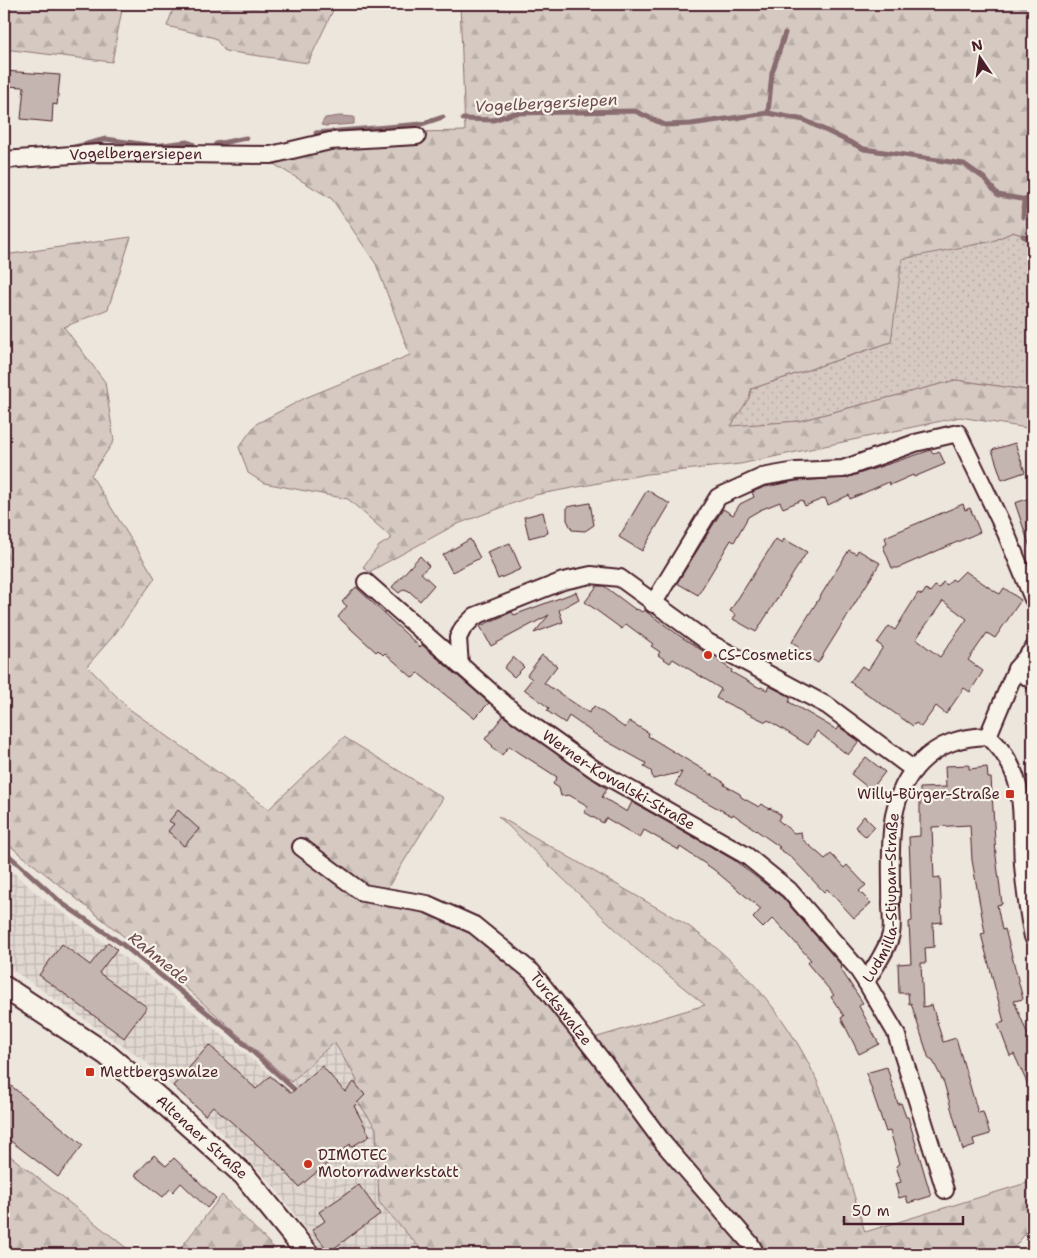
<svg xmlns="http://www.w3.org/2000/svg" width="1037" height="1258" font-family="'Shantell Sans',sans-serif">
<style>
.industrial{fill:url(#industrial-grid)}
.grass{fill:url(#grass-dots);stroke:#907476}
.forest{fill:url(#forest-firs);stroke:#907476}
.water{fill:#b39f9d;stroke:#896c6f}
.lines{fill:none;stroke-linecap:round;stroke-linejoin:round}
.stream{stroke:#896c6f;stroke-width:5}
.building{fill:#c4b5b0;stroke:#4a1f2b;fill-rule:evenodd}
.minor-casing{stroke:#4a1f2b;stroke-width:20}
.major-casing{stroke:#4a1f2b;stroke-width:25}
.minor{stroke:#f7f3e8;stroke-width:16}
.major{stroke:#f7f3e8;stroke-width:21}
.poi-dot{fill:#c8321e;stroke:#f7f3e8;stroke-width:2}
.labels{text-anchor:middle;dominant-baseline:central;stroke-width:4.5;stroke-linejoin:round;paint-order:stroke}
.street-label{font-size:15px;fill:#4a1f2b;stroke:#f7f3e8}
.poi-label{font-size:15px;fill:#4a1f2b;stroke:#f7f3e8;text-anchor:start}
.water-label{font-size:16px;font-style:italic;fill:#6f4c53;stroke:#f7f3e8}
</style>
<defs>
<pattern id="industrial-grid" width="8" height="8" patternUnits="userSpaceOnUse" patternTransform="scale(1.25)"><rect width="8" height="8" fill="#e0d7d0"/><path d="M0 4h8M4 0v8" fill="none" stroke="#c2b8b3"/></pattern>
<pattern id="grass-dots" width="8" height="8" patternUnits="userSpaceOnUse" patternTransform="scale(1.25)"><rect width="8" height="8" fill="#d5c9c2"/><path d="M2 2h.1M6 6h.1" fill="none" stroke="#b8aca7" stroke-width="1.8" stroke-linecap="round"/></pattern>
<pattern id="forest-firs" width="22" height="20" patternUnits="userSpaceOnUse" patternTransform="scale(1.25)"><rect width="22" height="20" fill="#d5c9c2"/><path d="M5 1l3.5 6h-7zM16 11l3.5 6h-7z" fill="#b8aca7"/></pattern>
</defs>
<rect width="100%" height="100%" fill="#ece6dd"/>
<filter id="ink" filterUnits="userSpaceOnUse"><feTurbulence type="fractalNoise" baseFrequency=".02" numOctaves="2"/><feDisplacementMap in="SourceGraphic" scale="10" xChannelSelector="R" yChannelSelector="G"/><feConvolveMatrix kernelMatrix="1 2 1 2 8 2 1 2 1" color-interpolation-filters="sRGB"/></filter>
<g filter="url(#ink)">
<path class="industrial" d="M4,864L35,892L155,980L292,1092L297,1087L291,1082L334,1042L357,1080L356,1085L365,1095L359,1102L376,1128L388,1213L419,1247L422,1254H324L272,1184L213,1124L145,1061L4,964Z"/>
<path class="grass" d="M596,116L973,245L993,241L1013,232L1033,239V391L956,380L799,421L730,427L749,398L751,389L891,342Z"/>
<path class="forest" d="M4,4H123L112,62L4,49Z
M175,4H336L308,63L225,51L215,38L167,26Z
M460,4H1033V239L1013,232L993,241L902,259L891,342L751,389L749,398L731,426L799,421L956,380L1033,391V429L960,417L740,464L647,474L535,495L455,525L369,572L363,567L379,546L392,538L348,499L264,483L248,473L239,447L256,424L305,398L410,355L376,264L332,199L267,160L418,132L465,131Z
M131,237L108,309L64,327L105,382L114,441L91,475L155,578L115,634L87,666L128,708L269,809L344,737L443,798L385,892L477,923L591,1039L705,1005L636,949L498,816L687,925C746,967 793,1023 821,1090C839,1136 850,1185 865,1232L1033,1181V1224L1009,1254H422L419,1247L379,1202L376,1128L358,1102L365,1095L356,1085L357,1080L334,1042L291,1082L166,970L4,841V255Z
M4,1151L134,1254H4Z
M222,1195L280,1254H176Z"/>
<path class="water" d="M340,116L354,117V124L326,126L321,125L325,118Z"/>
<g class="lines">
<path class="stream" d="M768,113L772,73L785,33
M463,119L493,120L515,113L635,111L665,125L691,124L768,113L804,120L864,149L964,164L984,178L998,195L1033,201
M316,133L422,124L443,117
M216,144L246,138
M71,148L106,139L154,146L187,142L193,144
M1023,217L1024,200
M1023,236L1033,241
M4,851L63,904L122,944L231,1032L295,1090"/>
</g>
<path class="building" d="M4,71L60,75L57,105L53,104L52,122L21,119L24,87L4,86Z
M1015,443L1025,472L1002,480L992,450Z
M931,450L933,454L939,451L945,464L914,477L913,475L890,485L889,482L850,499L849,495L828,505L825,498L805,506L802,500L783,508L780,502L760,510L748,517L734,542L731,540L698,595L677,583L723,509L733,515L740,504L754,497L752,492L765,487L796,481L846,478Z
M647,490L670,504L642,551L619,537Z
M1033,497V550H1031L1015,503Z
M590,503L594,525L585,531L572,530L567,520V507Z
M963,504L965,510L970,508L980,532L898,568H892L883,546L887,544L885,537Z
M543,512L548,533L529,538L524,517Z
M470,539L480,558L452,572L443,555Z
M776,539L782,543L784,539L807,552L756,632L733,619L736,615L730,611Z
M510,543L521,569L498,579L487,552Z
M849,550L856,554L858,550L880,563L818,663L795,650L798,646L792,642Z
M420,556L429,566L421,573L434,585L420,601L409,591L404,589L399,593L392,587Z
M965,571L996,592L1000,594L1004,588L1021,600L995,638L987,633L968,660L983,671L970,692L964,688L946,714L936,706L921,727L916,723L913,726L850,682L862,666L868,670L883,647L877,643L889,626L895,630L918,593L922,595L926,589L930,592L935,586L939,588L943,582L947,585L952,579L955,581ZM943,601L967,619L940,657L916,639Z
M597,586H604L636,610L637,609L642,612L644,610L680,636L732,670L731,672L760,688L761,687L767,690L769,686L791,697L789,702L837,730L839,727L859,741L848,755L817,731L808,745L768,720L766,722L716,698L721,689L673,659L670,663L658,655L660,652L651,646L653,644L626,624L622,629L585,602Z
M356,587L420,647L422,645L489,703L474,718L418,673L413,678L385,653L383,655L378,650L376,652L338,617L347,606L342,602Z
M576,592L579,599L559,610L563,622L534,633L549,615L491,646L480,626L512,612L514,615Z
M542,655L557,666L544,683L589,713L594,706L625,728L629,721L649,733L648,736L725,783L724,785L740,794L741,797L759,807L762,804L769,809L770,808L781,815L778,820L794,833L801,832L802,839L825,859L831,854L844,868L847,865L866,885L859,891L871,903L854,918L827,889L824,892L791,857L778,848L780,847L733,814L732,816L675,785L682,772L653,779L651,771L644,767L646,763L599,737L569,716L565,723L547,711L549,708L524,689L532,679L527,675Z
M513,657L524,667L514,677L504,668Z
M503,716L607,789L602,797L627,812L632,802L734,860L782,897L842,966L840,968L863,1003L859,1006L879,1044L859,1054L841,1018L844,1016L831,997L834,995L807,963L811,960L773,918L763,928L753,918L761,909L713,869L680,847L679,850L644,830L640,838L606,818L603,823L584,812L588,806L569,795L561,796L559,788L553,784L557,777L509,746L502,755L493,748L492,745L485,739Z
M866,757L885,772L871,790L851,774Z
M969,765V769L987,767L988,778H991L996,856L1002,904L997,905L1002,930L1005,929L1023,999L1014,1001L1033,1047V1096L1014,1054L1010,1056L998,1024L1004,1022L981,934L985,933L972,860L970,825L932,827L934,878L940,877L942,922L933,923L934,947L925,948L926,963H921L923,1007L932,1005L943,1042L956,1038L978,1113L983,1112L990,1134L973,1139L975,1146L963,1150L944,1083L933,1061L929,1059L911,1003L909,1004L908,993H899L898,964L911,963L909,922L912,921L909,837L920,836V788L946,787L945,766Z
M178,810L199,829L184,846L168,831L174,824L169,821Z
M864,816L875,827L866,837L855,827Z
M108,942L117,949L99,973L147,1007L124,1038L39,975L62,944L90,965Z
M209,1045L256,1089L270,1076L291,1093L322,1066L345,1092L354,1082L365,1095L354,1106L370,1136L351,1147L350,1144L299,1187L276,1161L213,1106L205,1115L173,1086Z
M887,1067L898,1104L901,1103L906,1117H908L931,1196L908,1203L906,1196L899,1198L895,1184L901,1182L896,1166L900,1164L890,1131L886,1132L866,1073Z
M4,1080L83,1145L58,1177L4,1136Z
M154,1155L166,1166L174,1158L216,1198L207,1208L181,1183L173,1192L170,1189L163,1197L135,1175Z
M359,1185L380,1214L329,1252L312,1230L325,1221L319,1212Z"/>
<g class="lines">
<defs>
<g id="minor">
<path id="s1" d="M4,160L99,153L271,155L330,141L417,136"/>
<path id="s2" d="M366,582L515,713L594,769L747,856L789,890L856,967L866,982"/>
<path d="M653,604L718,497L762,477L796,471L843,469L915,443L958,433L1006,533L1033,599"/>
<path d="M460,666L458,638L463,628L475,616L563,581L591,575L620,578L708,642L828,706L914,770"/>
<path d="M1016,669L1033,681"/>
<path d="M988,736C1029,773 1020,815 1023,865C1025,890 1028,913 1033,937"/>
<path d="M988,736L1016,669L1033,649"/>
<path id="s3" d="M301,847L363,893L427,904L474,925L532,972L601,1059L664,1144L750,1243L756,1254"/>
<path id="s4" d="M945,1190L896,1033L866,982C874,967 887,951 891,934C893,925 891,913 891,904C892,856 883,800 920,763C940,743 961,737 988,736"/>
</g>
<g id="major">
<path id="s5" d="M4,987L106,1054L156,1096L244,1175L308,1254"/>
</g>
</defs>
<use href="#minor" class="minor-casing"/>
<use href="#major" class="major-casing"/>
<use href="#minor" class="minor"/>
<use href="#major" class="major"/>
</g>
</g>
<g class="poi-dot">
<circle cx="708" cy="655" r="5"/>
<rect x="1005" y="789" width="10" height="10" rx="2.5"/>
<rect x="85" y="1067" width="10" height="10" rx="2.5"/>
<circle cx="308" cy="1164" r="5"/>
</g>
<g class="labels">
<g class="street-label">
<text stroke="none"><textPath href="#s1" startOffset="132">Vogelbergersiepen</textPath></text>
<text stroke="none"><textPath href="#s2" startOffset="322">Werner-Kowalski-Straße</textPath></text>
<text stroke="none"><textPath href="#s4" startOffset="312">Ludmilla-Stjupan-Straße</textPath></text>
<text stroke="none"><textPath href="#s3" startOffset="315">Turckswalze</textPath></text>
<text stroke="none"><textPath href="#s5" startOffset="249">Altenaer Straße</textPath></text>
</g>
<g class="poi-label">
<text x="718" y="655">CS-Cosmetics</text>
<text x="1000" y="794" text-anchor="end">Willy-Bürger-Straße</text>
<text x="100" y="1072">Mettbergswalze</text>
<text x="318" y="1155">DIMOTEC<tspan x="318" dy="17">Motorradwerkstatt</tspan></text>
</g>
<g class="water-label">
<text transform="translate(546 103) rotate(-3)">Vogelbergersiepen</text>
<text transform="translate(159 958) rotate(39)">Rahmede</text>
</g>
</g>
<rect width="1037" height="1258" fill="none" stroke="#f7f3e8" stroke-width="20"/>
<rect x="10" y="10" width="1017" height="1238" fill="none" stroke="#4a1f2b" stroke-width="2" filter="url(#ink)"/>
<g transform="translate(980 58) rotate(347)" stroke="#f7f3e8" stroke-width="4" paint-order="stroke">
<path d="M0-4L9 19L0 12L-9 19Z" fill="#4a1f2b"/>
<text y="-8" font-size="14" font-weight="bold" text-anchor="middle" fill="#4a1f2b">N</text>
</g>
<path d="M844 1216v8h119v-8" fill="none" stroke="#4a1f2b" stroke-width="2.5"/>
<text x="852" y="1216" font-size="15" fill="#4a1f2b" stroke="#f7f3e8" stroke-width="4" paint-order="stroke">50 m</text>
</svg>
